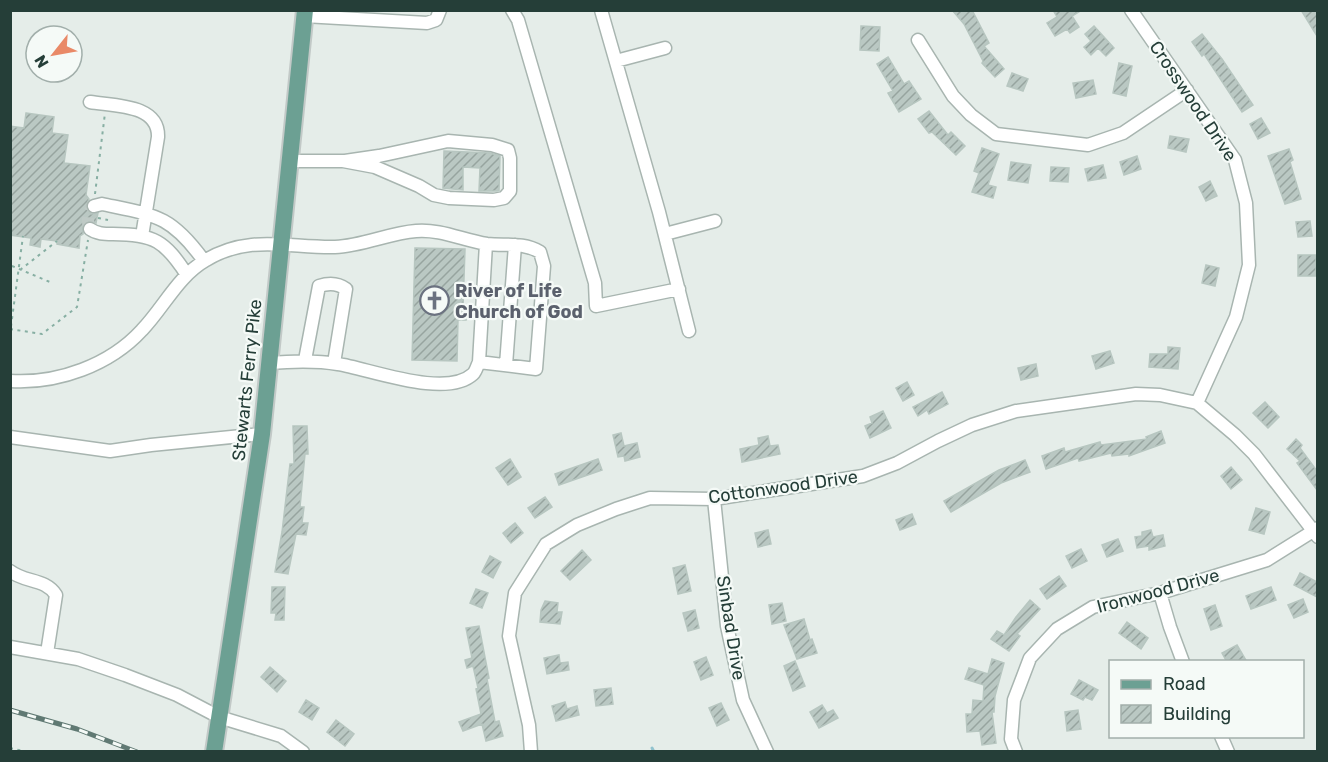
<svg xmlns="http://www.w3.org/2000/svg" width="1328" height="762" font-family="Rubik,sans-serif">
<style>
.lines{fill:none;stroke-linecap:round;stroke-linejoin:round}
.stream{stroke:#91c3ce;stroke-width:3}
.building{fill:url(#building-hatch);stroke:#b7c6c0;stroke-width:1.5}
.minor-tunnel{stroke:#bfcac6;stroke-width:12;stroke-dasharray:12 6;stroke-linecap:butt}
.minor-casing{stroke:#a8b5b0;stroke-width:15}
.major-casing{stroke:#c2c9c7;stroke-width:20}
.path{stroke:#87afa3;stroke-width:2;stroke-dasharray:3 4.5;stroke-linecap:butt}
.minor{stroke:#fff;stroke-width:12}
.major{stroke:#6ca093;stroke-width:16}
.rail-casing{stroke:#607973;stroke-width:5}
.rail{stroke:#f5faf7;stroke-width:3;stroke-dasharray:9;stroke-linecap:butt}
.labels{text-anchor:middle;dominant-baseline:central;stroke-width:4.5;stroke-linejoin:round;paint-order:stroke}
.street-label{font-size:18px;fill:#253e38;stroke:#f5faf7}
.worship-label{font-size:18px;font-weight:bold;fill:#5b616d;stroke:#f5faf7;text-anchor:start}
</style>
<defs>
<pattern id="building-hatch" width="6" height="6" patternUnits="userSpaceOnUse" patternTransform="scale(1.5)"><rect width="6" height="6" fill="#bac8c3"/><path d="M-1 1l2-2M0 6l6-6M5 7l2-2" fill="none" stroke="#97a49f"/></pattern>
</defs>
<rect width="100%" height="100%" fill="#e5ede9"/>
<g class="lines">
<path class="stream" d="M652,748L654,752"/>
</g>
<path class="building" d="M952,10H972L989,43L984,46L1004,69L995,77L982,63L983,61L964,24Z
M1053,10H1082L1072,16L1079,27L1070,33L1067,29L1055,36L1047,23L1057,17Z
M1301,10H1315L1317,14V36Z
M861,26L880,27L879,51L860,50Z
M1094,26L1114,48L1106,56L1098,48L1091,55L1084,47L1091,41L1085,34Z
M1202,34L1222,59L1253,105L1242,112L1204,54L1202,56L1192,42Z
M888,57L904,84L909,81L921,99L899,112L888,93L893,91L877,64Z
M1119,63L1132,66L1126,96L1113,93Z
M1012,73L1028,79L1023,91L1007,86Z
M1093,80L1096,94L1076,98L1073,83Z
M929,111L948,135L951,132L965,146L956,155L932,132L929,133L918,119Z
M26,113L54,117L52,133L68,135L64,163L90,166L86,195L89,199L86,207L91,214L98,213L96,223L90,221L83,225V234L80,236L79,248L57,244V241L41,239L40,247L30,245L31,238L10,235V126L24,128Z
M1261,118L1270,133L1258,139L1250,124Z
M1170,136L1189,139L1186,152L1168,148Z
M982,148L999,154L988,185L996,187L993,198L972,192L979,173L974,171Z
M1289,149L1293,160L1290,162L1301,199L1285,204L1268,156Z
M444,151L490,153L500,156L499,191H479L480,168L463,167V190L443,188Z
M1137,156L1141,169L1124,175L1120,162Z
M1011,162L1031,165L1028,183L1008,180Z
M1103,165L1106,178L1088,181L1085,169Z
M1051,167L1069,168L1068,182L1050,181Z
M1210,181L1217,196L1206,201L1199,187Z
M1310,221L1312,236L1298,237L1296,222Z
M415,248L465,249L463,308H466V320H458L457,361L412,360Z
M1298,255H1316V276H1298Z
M1206,265L1219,268L1215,286L1202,283Z
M1168,347L1180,348L1178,369L1149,367L1150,354H1168Z
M1110,351L1114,363L1096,369L1092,356Z
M1036,364L1038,376L1021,380L1018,368Z
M907,382L914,395L903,401L896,388Z
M942,392L948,404L929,414L927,410L918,416L913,407Z
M1265,402L1279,417L1268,428L1253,413Z
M883,411L891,428L870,438L865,426L872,423L870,417Z
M293,426H307L308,454H305L300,507H304L302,523H308L306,535L296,534L288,574L275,572L282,532L290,464H294Z
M1161,431L1165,443L1129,456V454L1112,456L1111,453L1079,461L1078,458L1046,469L1042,456L1064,448L1065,452L1100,442L1101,445L1147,439L1146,437Z
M621,433L624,446L637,443L640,457L625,461L624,456L618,457L613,435Z
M768,436L770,446L778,445L780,454L742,462L740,449L759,445L758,438Z
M1296,439L1302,445L1300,448L1317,471V490L1297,463L1300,461L1287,449Z
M510,459L521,477L508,485L496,468Z
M598,459L602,470L559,485L555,474Z
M1025,460L1030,472L1001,483L951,512L944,501L999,470Z
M1231,467L1242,480L1231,489L1221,476Z
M545,497L552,507L535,518L528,508Z
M1256,508L1270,512L1264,534L1249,530Z
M912,514L916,524L900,530L896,520Z
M515,523L523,533L511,543L503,533Z
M768,530L771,544L758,547L755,533Z
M1151,530L1153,537L1163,535L1165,546L1149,550V546L1137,548L1135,537L1142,536V532Z
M1118,539L1123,551L1107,557L1102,545Z
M1081,549L1087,561L1072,568L1066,556Z
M582,550L591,560L570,580L561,571Z
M490,556L501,562L493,578L482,572Z
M685,565L691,591L678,594L673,568Z
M1300,573L1317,582V597L1294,585Z
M1059,576L1066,586L1047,599L1040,589Z
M272,587H285L284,620H275L276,613H271Z
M1271,587L1276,600L1251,609L1246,596Z
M476,589L488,593L482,608L470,603Z
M1303,599L1308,612L1294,618L1288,605Z
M1030,600L1040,609L1017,634L1020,636L1009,651L991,639L997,631L1004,635L1016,617Z
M545,601L558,603L557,612H562L560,624L540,622L541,610Z
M782,603L786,621L772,624L769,605Z
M1215,605L1222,626L1211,630L1204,609Z
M695,610L699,628L688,631L683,613Z
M804,619L810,640L812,639L817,653L797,659L784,625Z
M1127,622L1148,638L1141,649L1119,633Z
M479,626L489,678L487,679L495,722L499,721L503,736L486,741L482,724L463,731L459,722L481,714L476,689L478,688L473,666L467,668L465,660L472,658L466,628Z
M1237,645L1247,662H1227L1222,653Z
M559,655L560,663L568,662L569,670L547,674L544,658Z
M706,657L713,675L701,680L694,662Z
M992,659L1004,663L995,696L994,712H992L996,743L982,745L980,731L967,732L966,714H972L973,700L983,701L984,685L965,679L969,668L988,674Z
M795,661L805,686L793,691L784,666Z
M270,667L286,681L277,692L261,677Z
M1079,680L1098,690L1092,700L1085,697L1083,700L1071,694Z
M611,688L613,704L596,706L594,690Z
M306,700L319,708L312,720L299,712Z
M565,702L567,709L577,706L579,715L556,721L552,706Z
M721,703L729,720L717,726L709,708Z
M822,705L827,713L833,710L838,718L819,728L810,712Z
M1078,710L1081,729L1067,731L1065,712Z
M336,720L354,734L345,746L327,732Z"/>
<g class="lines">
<path class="minor-tunnel" d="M90,229C86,221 88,211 94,206"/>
<defs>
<path id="minor" d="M512,10L518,20L595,283L596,306L679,289
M601,10L659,212L689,331
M1131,10L1235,160L1246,203L1249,265L1236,317L1197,403
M304,16L427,23L436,20L440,10
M918,40L953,96L971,115L996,134L1088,145L1123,133L1187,90
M616,61L665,48
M90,102C114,106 159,104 158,137L142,236
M290,161H343L375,167L419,186L434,195L449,198L494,200L504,198L510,191V158L508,150L492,145L448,141L379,156L345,161
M94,206L102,204C155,215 171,215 204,261
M90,229C97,234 104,234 113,234C154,234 165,241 187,275
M665,234L715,221
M305,360L319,286C328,283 338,283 346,289L334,363
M269,363C293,361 314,360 338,364C370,369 446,399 473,374C476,371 477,366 479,362L486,244
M506,365L515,245
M10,381C58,384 110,365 142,330C164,307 178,276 206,260C249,234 289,248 335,247C363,246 389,233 416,231C441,229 462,240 487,244C506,246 523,242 540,252L544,266L536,369L479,362
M10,437L110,451L151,445L262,434
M714,499L727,626L743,700L767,752
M10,571C25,583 45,578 56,595L47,653
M1160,593L1170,627L1183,662
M10,647L78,659L125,675L177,695L219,717L281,736L303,752
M1221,736L1228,752
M531,752L529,725L509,636L515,593L546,544L577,525L616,509L650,498L714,499L863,476L897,463L938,441L972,425L1016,411L1136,394L1160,395L1197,403L1235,435L1254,454L1318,537
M1016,752L1011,739L1014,700L1030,658L1057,629L1093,607L1160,593L1267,560L1318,528"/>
<path id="major" d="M214,752L262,434L305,10"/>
</defs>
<use href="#minor" class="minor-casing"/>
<use href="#major" class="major-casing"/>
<path class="path" d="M95,194L105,113
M98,218L108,220
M12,266L50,282
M20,270L57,241
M10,329L42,334L77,307L88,240
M10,334L23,236
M10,748L28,752"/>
<use href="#minor" class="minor"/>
<use href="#major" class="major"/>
<defs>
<path id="rail" d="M10,710L77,729L137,752"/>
</defs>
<use href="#rail" class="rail-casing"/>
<use href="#rail" class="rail"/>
</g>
<defs>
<symbol id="church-ring" viewBox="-11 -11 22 22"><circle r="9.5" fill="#f5faf7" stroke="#6b7280" stroke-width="1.5"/><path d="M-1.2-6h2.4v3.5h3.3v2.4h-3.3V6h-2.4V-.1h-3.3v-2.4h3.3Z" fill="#6b7280"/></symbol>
</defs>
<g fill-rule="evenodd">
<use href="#church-ring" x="418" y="284" width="33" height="33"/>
</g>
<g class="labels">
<g class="street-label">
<text transform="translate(1193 101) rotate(56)">Crosswood Drive</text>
<text transform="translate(247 380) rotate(-84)">Stewarts Ferry Pike</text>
<text transform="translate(783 487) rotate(-8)">Cottonwood Drive</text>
<text transform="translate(1158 591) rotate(-15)">Ironwood Drive</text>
<text transform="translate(731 628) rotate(81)">Sinbad Drive</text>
</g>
<g class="worship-label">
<text x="455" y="291">River of Life<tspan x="455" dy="21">Church of God</tspan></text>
</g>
</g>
<rect width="1328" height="762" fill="none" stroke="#253e38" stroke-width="24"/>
<rect x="1109" y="660" width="195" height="78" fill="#f5faf7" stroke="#a2afab" stroke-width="1.5"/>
<rect x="1121" y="680" width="30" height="9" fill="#6ca093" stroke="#a2afab" stroke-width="1.5"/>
<text x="1163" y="690" font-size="18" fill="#253e38">Road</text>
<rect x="1121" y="705" width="30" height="18" fill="url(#building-hatch)" stroke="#a2afab" stroke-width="1.5"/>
<text x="1163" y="720" font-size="18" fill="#253e38">Building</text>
<g transform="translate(54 54) rotate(239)"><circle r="28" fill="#f5faf7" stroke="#a2afab" stroke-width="1.5"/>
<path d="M0-4.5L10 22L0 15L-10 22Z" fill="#e98967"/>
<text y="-9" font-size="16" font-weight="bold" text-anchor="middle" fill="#253e38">N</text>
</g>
</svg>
